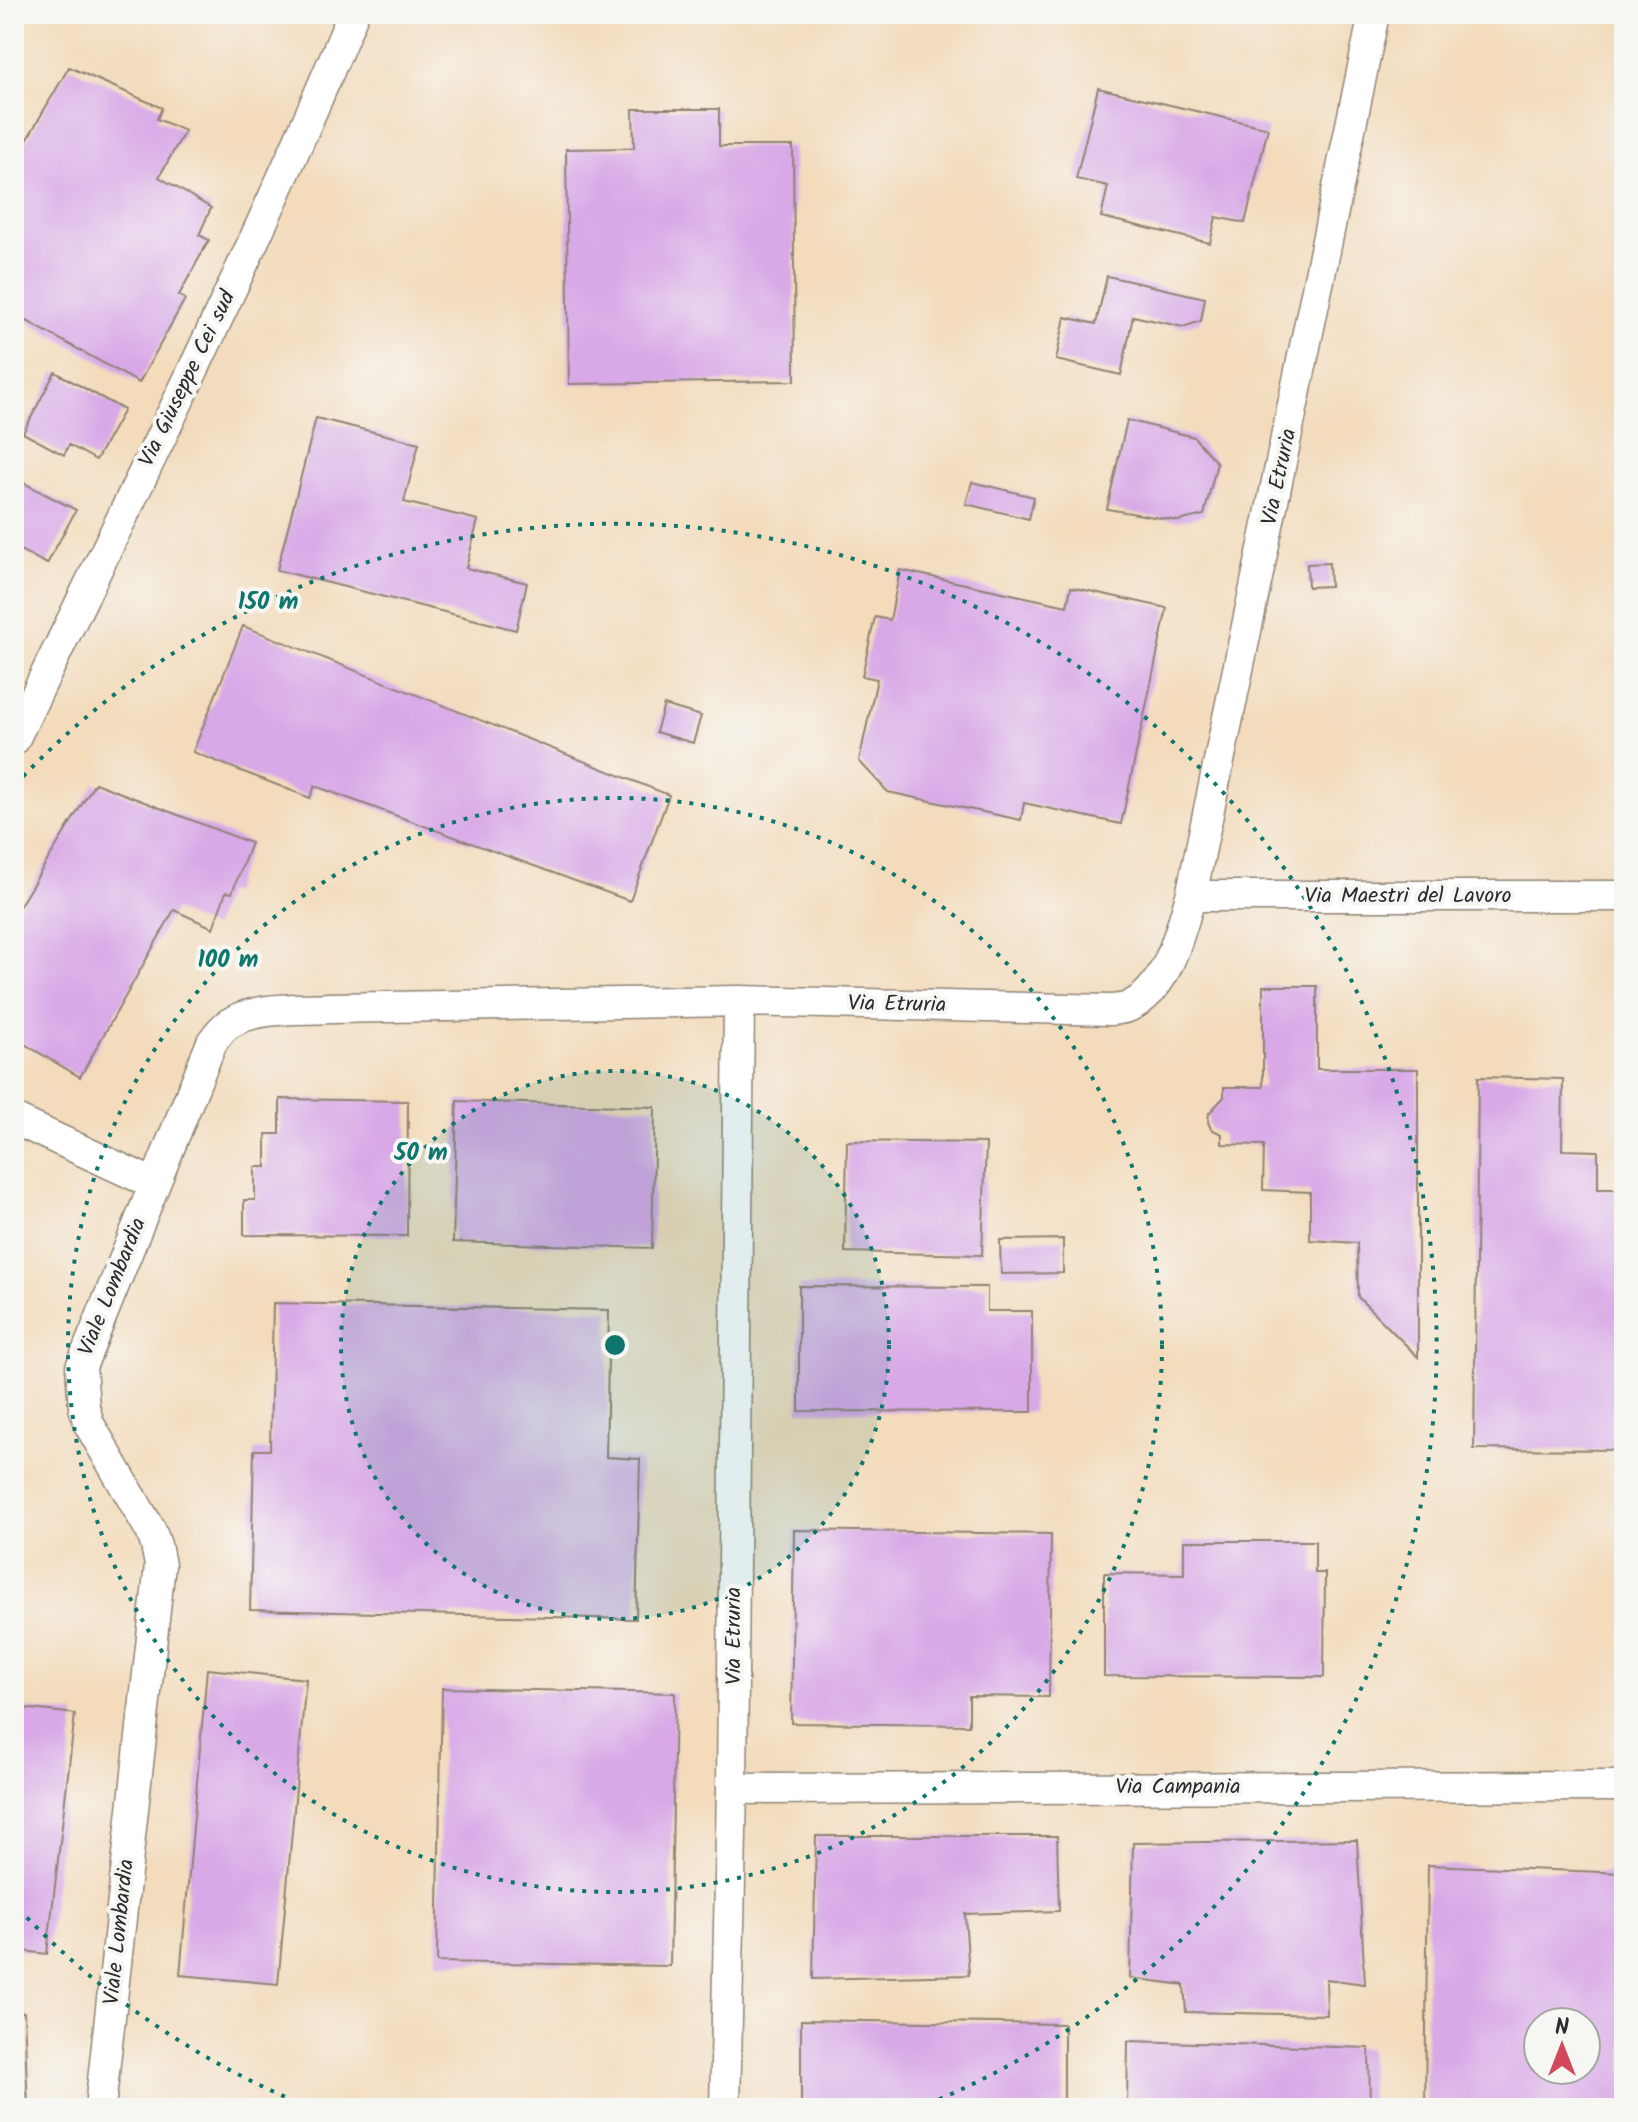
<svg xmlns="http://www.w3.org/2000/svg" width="1638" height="2122" font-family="Kalam,sans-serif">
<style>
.building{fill:#d8a8e7;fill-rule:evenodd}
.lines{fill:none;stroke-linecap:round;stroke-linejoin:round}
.street-casing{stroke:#8f8374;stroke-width:33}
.street{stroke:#fff;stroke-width:30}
.ring{fill:none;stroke:#0f766e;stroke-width:4;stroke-dasharray:4 8}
.labels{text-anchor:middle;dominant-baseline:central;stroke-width:8;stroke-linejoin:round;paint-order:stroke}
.street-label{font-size:22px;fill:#2b2b2b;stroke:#f6f6f2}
.centre{fill:#0f766e;stroke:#f6f6f2;stroke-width:4}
.ring-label{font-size:24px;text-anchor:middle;font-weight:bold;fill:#0f766e;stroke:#f6f6f2;stroke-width:8;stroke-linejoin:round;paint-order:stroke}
</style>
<rect width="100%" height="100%" fill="#f6f6f2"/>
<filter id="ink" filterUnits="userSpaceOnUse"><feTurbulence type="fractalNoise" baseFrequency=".0125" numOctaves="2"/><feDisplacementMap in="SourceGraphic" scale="16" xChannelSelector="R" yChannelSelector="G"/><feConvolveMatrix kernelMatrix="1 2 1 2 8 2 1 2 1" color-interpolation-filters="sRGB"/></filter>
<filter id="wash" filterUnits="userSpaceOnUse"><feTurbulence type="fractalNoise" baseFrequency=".006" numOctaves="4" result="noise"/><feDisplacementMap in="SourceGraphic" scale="32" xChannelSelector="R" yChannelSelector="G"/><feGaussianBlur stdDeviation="1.8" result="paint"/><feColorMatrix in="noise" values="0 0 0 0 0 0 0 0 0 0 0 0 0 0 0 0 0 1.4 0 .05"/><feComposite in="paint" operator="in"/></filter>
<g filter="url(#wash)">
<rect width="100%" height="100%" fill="#f3dbbc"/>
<g id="blocks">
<path class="building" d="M69,67L162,108L157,119L185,131L159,177L211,208L199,235L209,240L179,295L185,299L139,383L14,314V162Z
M1098,88L1268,128L1245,223L1216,217L1210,243L1101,217L1108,186L1076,179Z
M633,109H719V146H793L795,381L569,384L566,149L634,148Z
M1107,276L1205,298L1201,321L1183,327L1133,316L1121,375L1056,360L1065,317L1096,324Z
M55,372L124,410L96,460L69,445L64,455L23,433Z
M316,418L419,443L404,502L478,520L466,568L527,583L516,630L277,570Z
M1127,420L1194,437L1217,463L1204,515L1178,521L1107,509Z
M14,478L76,510L47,564L14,547Z
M972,482L1034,497L1029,519L966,504Z
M1329,563L1330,586L1308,587L1307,564Z
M900,570L1067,606L1071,587L1167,608L1121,824L1024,803L1021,820L888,792L859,761L877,679L862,676L875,617L890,620Z
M243,626L669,795L630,901L315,786L310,798L193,752Z
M664,705L701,716L693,743L656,732Z
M95,783L251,843L232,893L226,892L213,928L174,910L80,1077L21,1042L18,1048L14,1045V915Z
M1263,986H1317V1069H1418V1357L1358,1297L1357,1243L1310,1240V1192L1263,1190L1264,1145L1222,1144V1134L1211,1129L1208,1122L1209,1113L1224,1097V1087H1263Z
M1478,1077L1563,1079L1562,1150L1598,1151V1189H1624V1450L1474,1449Z
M280,1099L408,1101L407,1236L244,1235V1200H255V1167H266V1134H280Z
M457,1101L655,1107L652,1248L453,1242Z
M847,1141L986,1143L982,1255L845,1252Z
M1063,1239V1273L1001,1274L1000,1240Z
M799,1286L987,1287V1311H1032V1412L799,1411Z
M273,1303L609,1310L606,1457L640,1459L636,1619L250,1610L254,1450H270Z
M794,1530L1051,1534L1049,1697L969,1696V1725L791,1723Z
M1184,1541H1315V1573H1325L1324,1677L1104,1676V1573L1184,1574Z
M207,1669L306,1679L278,1984L180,1975Z
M442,1688L675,1693L670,1966L437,1962Z
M14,1707L75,1714L47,1954L14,1950Z
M816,1836H1057L1059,1911L965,1914L969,1975L813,1979Z
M1357,1840L1365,1984L1326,1979L1327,2015L1186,2012L1184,1985L1130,1978L1133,1843Z
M1428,1865L1624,1873V2108H1425ZM1538,2022H1586V2070H1538Z
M24,2012L28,2108H14V2013Z
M801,2020L1064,2024V2108H801Z
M1128,2041L1369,2048L1370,2108H1127Z"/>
</g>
</g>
<g filter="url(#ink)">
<use href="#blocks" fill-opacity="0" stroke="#8f8374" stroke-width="2"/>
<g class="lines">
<defs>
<path id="street" d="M14,740C130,499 251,261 353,14
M1191,896H1624
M14,1119L154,1184
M732,1789L1624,1786
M100,2108L160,1565L156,1545L151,1531L89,1424L84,1407L81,1367L212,1042C217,1035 223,1027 230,1023C258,1006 298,1010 330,1008L739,1001
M725,2108L732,1789L739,1001L1111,1010C1117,1009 1125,1009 1130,1006C1169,988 1179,932 1191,896L1374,14"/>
</defs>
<use href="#street" class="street-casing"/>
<use href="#street" class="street"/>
</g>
</g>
<circle cx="615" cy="1345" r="274" fill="#0f766e" fill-opacity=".12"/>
<g class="ring">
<circle cx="615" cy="1345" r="274"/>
<circle cx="615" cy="1345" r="547"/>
<path d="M307 2106A821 821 0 0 1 15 1905M15 785A821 821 0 1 1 923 2106"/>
</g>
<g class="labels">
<g class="street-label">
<text transform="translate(188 379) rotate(-64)">Via Giuseppe Cei sud</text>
<text transform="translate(1280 477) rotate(-78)">Via Etruria</text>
<text x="1408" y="896">Via Maestri del Lavoro</text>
<text transform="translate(897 1005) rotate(1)">Via Etruria</text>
<text transform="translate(113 1287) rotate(-68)">Viale Lombardia</text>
<text transform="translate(734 1636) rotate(-90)">Via Etruria</text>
<text x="1178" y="1787">Via Campania</text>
<text transform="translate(120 1932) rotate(-84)">Viale Lombardia</text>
</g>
</g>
<circle cx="615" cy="1345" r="12" class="centre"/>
<g class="ring-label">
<text x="268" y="609">150 m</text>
<text x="228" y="967">100 m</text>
<text x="421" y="1160">50 m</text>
</g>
<rect width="1638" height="2122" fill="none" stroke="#f6f6f2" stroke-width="48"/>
<g transform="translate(1562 2046)"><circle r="38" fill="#f6f6f2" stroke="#a5a5a2" stroke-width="2"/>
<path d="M0-6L14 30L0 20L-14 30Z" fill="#d1495b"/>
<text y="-12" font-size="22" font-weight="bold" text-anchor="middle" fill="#2b2b2b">N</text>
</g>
</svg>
